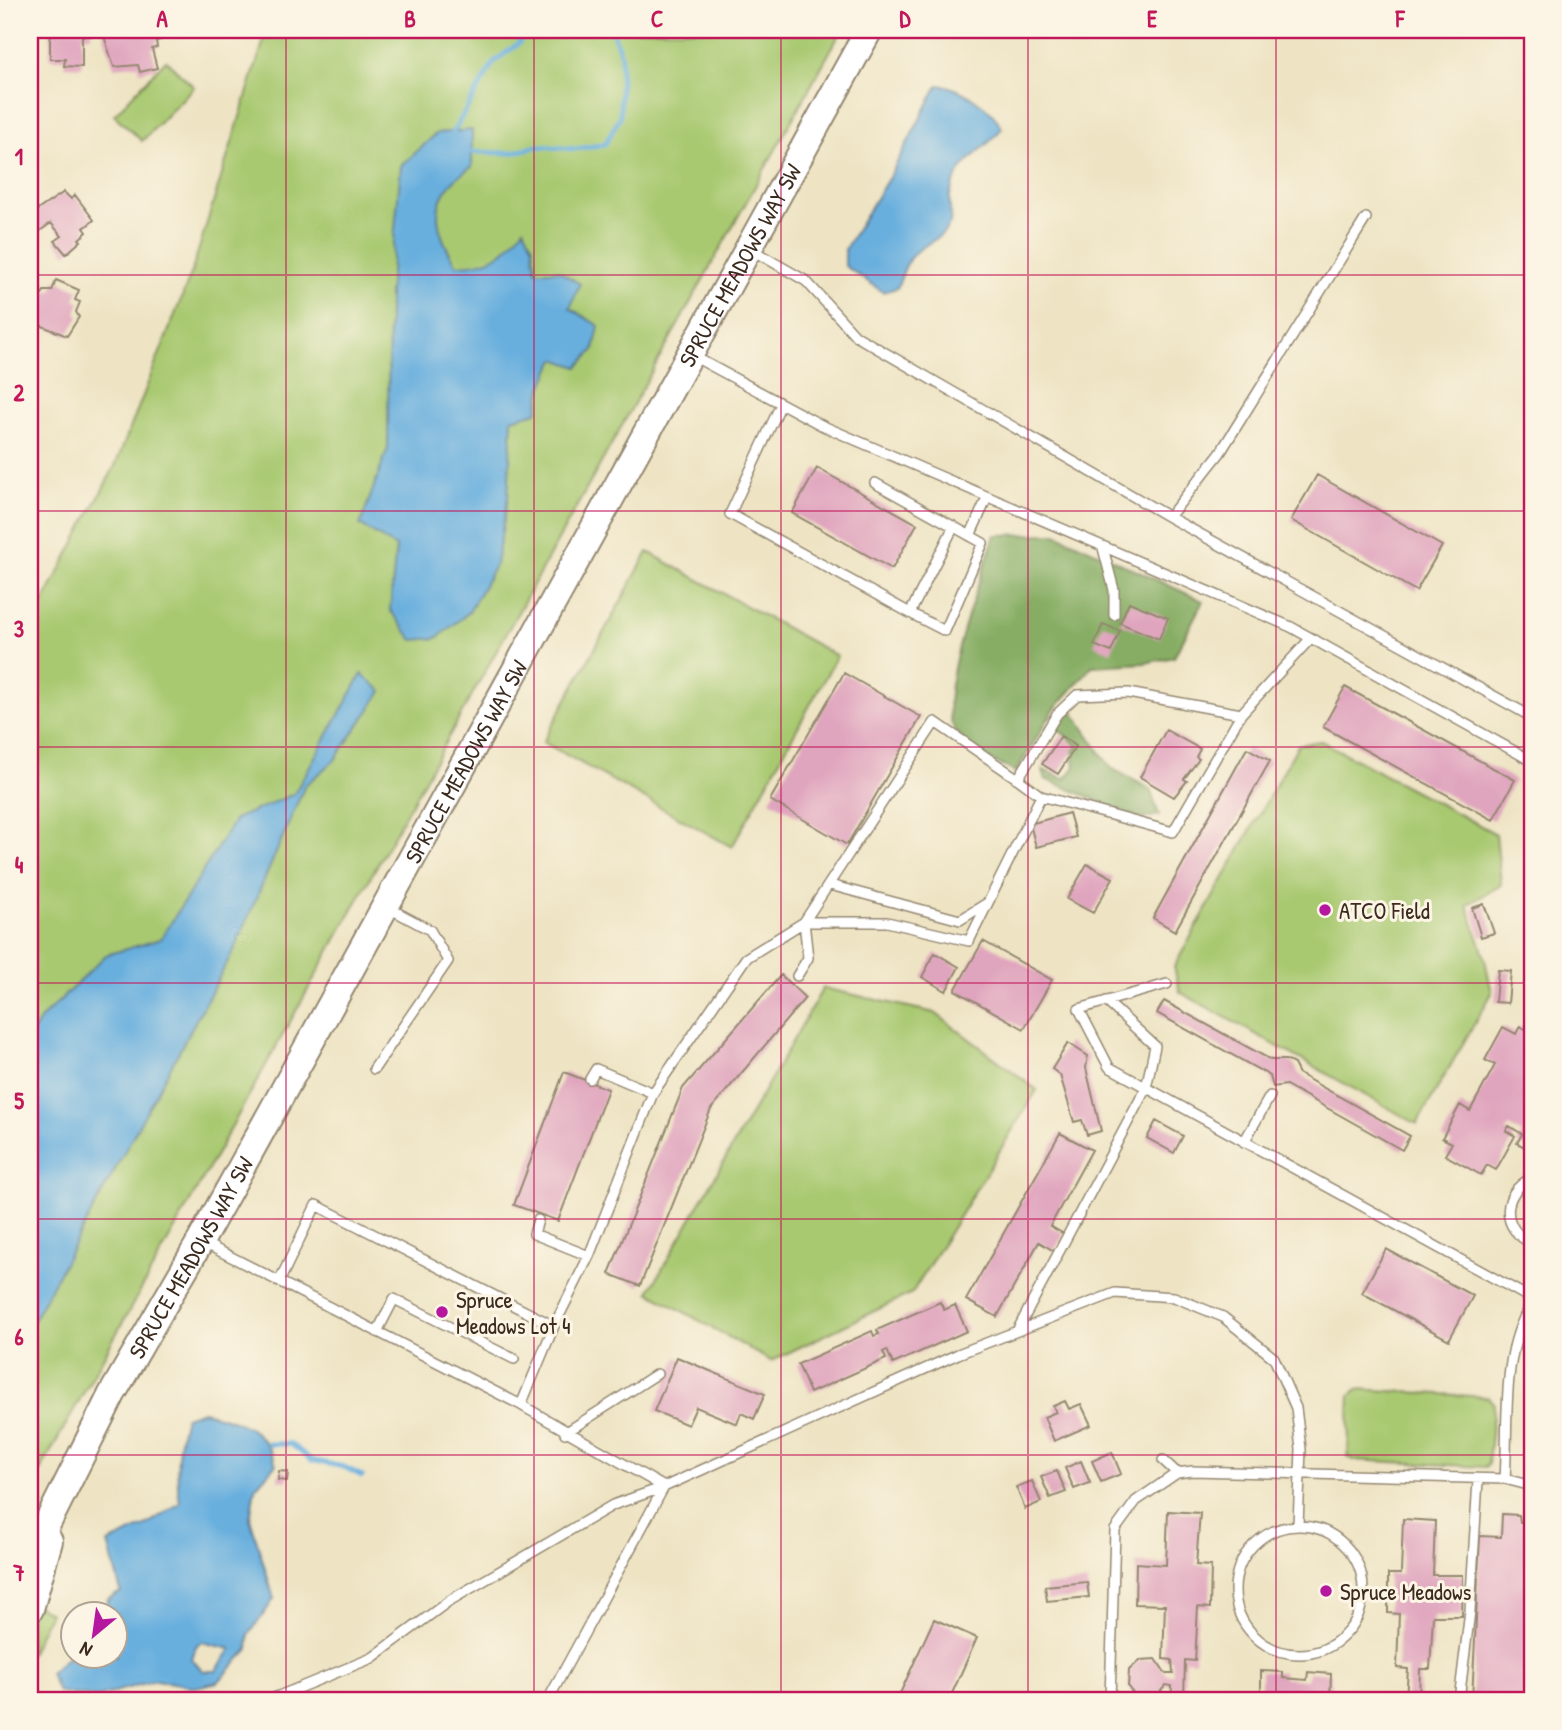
<svg xmlns="http://www.w3.org/2000/svg" width="1562" height="1730" font-family="'Patrick Hand',sans-serif">
<style>
.green{fill:#a9c971;stroke:#727a48;stroke-width:2}
.forest{fill:#86ad63;stroke:#606c40;stroke-width:2}
.water{fill:#67afde;stroke:#516c7e;stroke-width:2;fill-rule:evenodd}
.lines{fill:none;stroke-linecap:round;stroke-linejoin:round}
.stream{stroke:#67afde;stroke-width:5}
.building{fill:#e0a5be}
.service-casing{stroke:#948771;stroke-width:12}
.secondary-casing{stroke:#948771;stroke-width:30}
.service{stroke:#fff;stroke-width:9}
.secondary{stroke:#fff;stroke-width:26}
.grid{fill:none;stroke:#c2185b;stroke-width:2;stroke-opacity:0.55}
.poi-dot{fill:#b5179e;stroke:#fcf5e5;stroke-width:2.5}
.labels{text-anchor:middle;dominant-baseline:central;stroke-width:6;stroke-linejoin:round;paint-order:stroke}
.street-label{font-size:23px;fill:#3b2a1e;stroke:#fcf5e5}
.poi-label{font-size:23px;fill:#3b2a1e;stroke:#fcf5e5;text-anchor:start}
.neatline{fill:none;stroke:#c2185b;stroke-width:2.5}
.grid-label{font-size:23px;text-anchor:middle;font-weight:bold;fill:#c2185b}
</style>
<rect width="100%" height="100%" fill="#fcf5e5"/>
<filter id="ink" filterUnits="userSpaceOnUse"><feTurbulence type="fractalNoise" baseFrequency=".0143" numOctaves="2"/><feDisplacementMap in="SourceGraphic" scale="14" xChannelSelector="R" yChannelSelector="G"/><feConvolveMatrix kernelMatrix="1 2 1 2 8 2 1 2 1" color-interpolation-filters="sRGB"/></filter>
<filter id="wash" filterUnits="userSpaceOnUse"><feTurbulence type="fractalNoise" baseFrequency=".00686" numOctaves="4" result="noise"/><feDisplacementMap in="SourceGraphic" scale="28" xChannelSelector="R" yChannelSelector="G"/><feGaussianBlur stdDeviation="1.57" result="paint"/><feColorMatrix in="noise" values="0 0 0 0 0 0 0 0 0 0 0 0 0 0 0 0 0 1.4 0 .05"/><feComposite in="paint" operator="in"/></filter>
<g filter="url(#wash)">
<rect width="100%" height="100%" fill="#eee4c4"/>
<path class="green" d="M267,30H842L30,1489V627L116,464L191,274Z
M166,60L194,87L142,141L114,115Z
M648,552L837,656L732,847L543,742Z
M1321,741L1496,834L1501,885L1467,905L1484,955L1492,993L1417,1124L1180,992L1174,967L1298,745Z
M823,988L935,1013L1037,1090L912,1293L771,1361L649,1292Z
M1357,1389L1488,1397L1494,1404L1488,1464L1485,1467L1353,1460L1348,1457L1350,1395Z
M30,1601L50,1613L30,1654Z"/>
<path class="forest" d="M1056,534L1203,601L1174,657L1145,663L1092,666L1053,711L1016,772C996,763 961,747 952,724C938,687 982,576 995,535Z
M1073,712L1111,768L1150,789L1159,815L1142,819L1045,779L1043,770L1065,779L1075,767L1073,753L1078,746L1055,727Z"/>
<path class="water" d="M938,85C961,86 993,109 1002,128C982,154 959,158 950,195C948,204 952,214 950,223C944,239 921,244 910,258C904,267 901,279 897,288L883,292L845,266V249L891,174Z
M472,130V167C428,193 431,226 457,265C491,264 504,255 524,228L533,247L536,271H559L580,284L570,308L599,326L594,350L578,367L555,359L542,388L537,412L512,419L508,498L496,564L469,612L437,638L413,640L390,610L396,547L360,525L388,448L389,293L401,166L437,133Z
M362,674L382,691L334,761L305,785L235,948L30,1326V1158L37,1152L30,1148V1037L41,1019L106,955L161,939L235,819L294,794Z
M203,1411C239,1423 262,1425 276,1464L255,1488L250,1518L274,1599L249,1635L248,1650L218,1682L196,1687L156,1680L97,1697L58,1692L50,1673L73,1652L74,1656H116V1614H104L108,1599L121,1592L108,1543L143,1527L180,1503C175,1473 177,1446 185,1417ZM201,1642L231,1649L216,1671H203L192,1659L196,1646Z"/>
<g class="lines">
<path class="stream" d="M453,132L494,62L519,43L526,30
M473,152L511,153L538,146L576,149L605,144L620,117L621,55L612,30
M269,1444H291L311,1460L344,1467L362,1476"/>
</g>
<g id="blocks">
<path class="building" d="M50,30H91V36H82V67L64,66L65,59H50Z
M102,30H122V34L157,30L160,40L156,41L157,47L152,49L157,68L140,72L138,65L114,67Z
M64,192L71,199L75,195L94,220L84,228L87,232L79,239L81,241L66,254L55,241L62,236L51,223L30,238V215Z
M56,280L79,290L75,300L80,302L76,312L79,317L67,336L30,321V299L37,302L44,291H52Z
M817,468L917,524L892,569L792,513Z
M1317,475L1442,546L1416,591L1291,520Z
M1129,602L1168,618L1159,639L1120,623Z
M1103,624L1120,631L1111,652L1094,645Z
M844,673L921,717L847,845L770,800Z
M1345,687L1515,780L1493,820L1323,727Z
M1166,730L1200,749L1196,757L1199,759L1184,779L1187,781L1174,797L1140,777Z
M1061,736L1076,746L1058,774L1042,764Z
M1247,748L1270,761L1175,931L1153,918Z
M1069,813L1076,837L1036,847L1030,824Z
M1087,864L1113,878L1093,913L1067,899Z
M1484,904L1494,933L1481,937L1472,908Z
M983,941L1052,980L1024,1029L955,990Z
M935,953L959,967L946,991L922,977Z
M1498,970L1511,971L1508,1003L1495,1002Z
M781,975L805,998L711,1109L640,1286L609,1274L683,1088Z
M1164,1001L1271,1060H1286L1294,1064L1299,1074L1410,1136L1402,1150L1286,1085L1273,1087L1270,1076L1157,1013Z
M1520,1026L1532,1033V1087L1528,1089L1532,1092V1151L1517,1143L1522,1134L1509,1126L1506,1131L1515,1136L1496,1170L1487,1165L1481,1175L1445,1155L1452,1143L1442,1138L1460,1105L1470,1111L1495,1065L1485,1060L1503,1027L1516,1034Z
M1068,1043L1088,1056L1086,1068L1101,1131L1087,1135L1082,1120L1074,1122L1060,1075L1052,1069Z
M564,1072L608,1089L558,1221L514,1205Z
M1156,1121L1183,1136L1174,1153L1147,1138Z
M1060,1133L1092,1150L1050,1226L1064,1234L1054,1251L1039,1242L997,1317L966,1300Z
M1386,1249L1473,1296L1449,1340L1362,1293Z
M940,1302L944,1310L955,1305L967,1331L893,1364L887,1350L883,1352L886,1359L810,1393L798,1364L872,1331L874,1336L879,1334L877,1330Z
M677,1357L765,1394L754,1419L741,1413L737,1424L696,1407L688,1425L654,1411Z
M1065,1401L1069,1409L1081,1404L1091,1425L1054,1441L1044,1417L1056,1412L1053,1406Z
M1112,1452L1121,1474L1101,1482L1092,1461Z
M1081,1461L1090,1483L1074,1489L1065,1468Z
M279,1471L288,1472L287,1481L278,1480Z
M1057,1471L1066,1492L1050,1498L1041,1477Z
M1032,1481L1041,1502L1025,1509L1016,1487Z
M1168,1511L1200,1513L1196,1565L1211,1566L1210,1608L1198,1607L1195,1661L1185,1660L1184,1700H1171L1172,1686L1166,1685L1154,1699L1136,1697L1128,1687L1129,1670L1140,1660L1156,1659L1166,1674H1173L1172,1660L1163,1659L1165,1605L1135,1604L1136,1563L1166,1565Z
M1502,1514L1519,1515L1520,1522H1528V1515H1532V1700H1472L1480,1536L1501,1537Z
M1403,1519L1435,1521L1433,1575H1463L1462,1616H1433L1430,1669H1420L1419,1700H1406L1408,1669L1397,1668L1399,1614L1388,1613V1574H1401Z
M1087,1582L1089,1597L1047,1601L1045,1586Z
M934,1619L977,1638L949,1700H897Z
M1261,1671L1283,1672V1678L1307,1680L1308,1672L1331,1674L1330,1700H1201V1695L1261,1697Z"/>
</g>
</g>
<g filter="url(#ink)">
<use href="#blocks" fill-opacity="0" stroke="#948771" stroke-width="2"/>
<g class="lines">
<defs>
<path id="service" d="M752,250L806,281L856,336L1169,517L1532,717
M693,356L823,426L1291,627L1532,761
M781,404L730,514L910,613L954,526
M875,483L983,543L945,631L910,613
M1169,517L1220,453L1366,218
M970,536L987,498
M1103,548L1114,590V615
M1241,714L1128,693L1077,695L1057,714L1018,779L1041,796L1173,832L1241,714L1311,638
M830,885L960,920L987,903
M797,976L808,958L804,922L935,722L1018,779
M1167,984L1079,1009L1109,1067L1532,1299
M374,1069L448,961L430,930L387,907
M590,1079L596,1069L653,1093
M1244,1142L1270,1096
M1532,1178C1501,1192 1500,1230 1532,1243
M538,1220L534,1234L589,1256
M202,1242L521,1405L664,1487
M279,1282L316,1205L554,1326
M1017,1331L1146,1088L1155,1046L1106,1001
M377,1332L394,1299L514,1359
M521,1405L554,1326L589,1256L653,1093L746,958L804,922H887L969,941L1041,796
M565,1433L657,1374
M1163,1460L1177,1473
M1505,1479C1509,1420 1500,1354 1532,1303
M1235 1590a64 64 0 1 1 128 0a64 64 0 1 1-128 0Z
M1460,1692L1470,1611L1478,1480
M269,1700L372,1658L449,1601L613,1505L664,1487L958,1354L1115,1293L1174,1297L1223,1317L1274,1358L1296,1408L1301,1449L1298,1525
M548,1700L664,1487
M1110,1700L1115,1530L1136,1501L1177,1473L1192,1471L1505,1479L1532,1486"/>
<g id="secondary">
<path id="s1" d="M30,1558L112,1394L200,1242L869,30"/>
<path d="M30,1609L49,1541"/>
</g>
</defs>
<use href="#service" class="service-casing"/>
<use href="#secondary" class="secondary-casing"/>
<use href="#service" class="service"/>
<use href="#secondary" class="secondary"/>
</g>
</g>
<path class="grid" d="M286,30V1700M534,30V1700M781,30V1700M1028,30V1700M1276,30V1700M30,275H1532M30,511H1532M30,747H1532M30,983H1532M30,1219H1532M30,1455H1532"/>
<g class="poi-dot">
<circle cx="1325" cy="910" r="7"/>
<circle cx="442" cy="1312" r="7"/>
<circle cx="1326" cy="1591" r="7"/>
</g>
<g class="labels">
<g class="street-label">
<text stroke="none"><textPath href="#s1" startOffset="1475">SPRUCE MEADOWS WAY SW</textPath></text>
<text stroke="none"><textPath href="#s1" startOffset="908">SPRUCE MEADOWS WAY SW</textPath></text>
<text stroke="none"><textPath href="#s1" startOffset="341">SPRUCE MEADOWS WAY SW</textPath></text>
</g>
<g class="poi-label">
<text x="1339" y="910">ATCO Field</text>
<text x="456" y="1299">Spruce<tspan x="456" dy="26">Meadows Lot 4</tspan></text>
<text x="1340" y="1591">Spruce Meadows</text>
</g>
</g>
<rect width="1562" height="1730" fill="none" stroke="#fcf5e5" stroke-width="77"/>
<g transform="translate(94 1635) rotate(209)"><circle r="33" fill="#fcf5e5" stroke="#afa495" stroke-width="2"/>
<path d="M0-5L12 26L0 18L-12 26Z" fill="#b5179e"/>
<text y="-10" font-size="19" font-weight="bold" text-anchor="middle" fill="#3b2a1e">N</text>
</g>
<rect x="38" y="38" width="1486" height="1654" class="neatline"/>
<g class="grid-label">
<text x="162" y="27">A</text>
<text x="410" y="27">B</text>
<text x="657" y="27">C</text>
<text x="905" y="27">D</text>
<text x="1152" y="27">E</text>
<text x="1400" y="27">F</text>
<text x="19" y="165">1</text>
<text x="19" y="401">2</text>
<text x="19" y="637">3</text>
<text x="19" y="873">4</text>
<text x="19" y="1109">5</text>
<text x="19" y="1345">6</text>
<text x="19" y="1581">7</text>
</g>
</svg>
